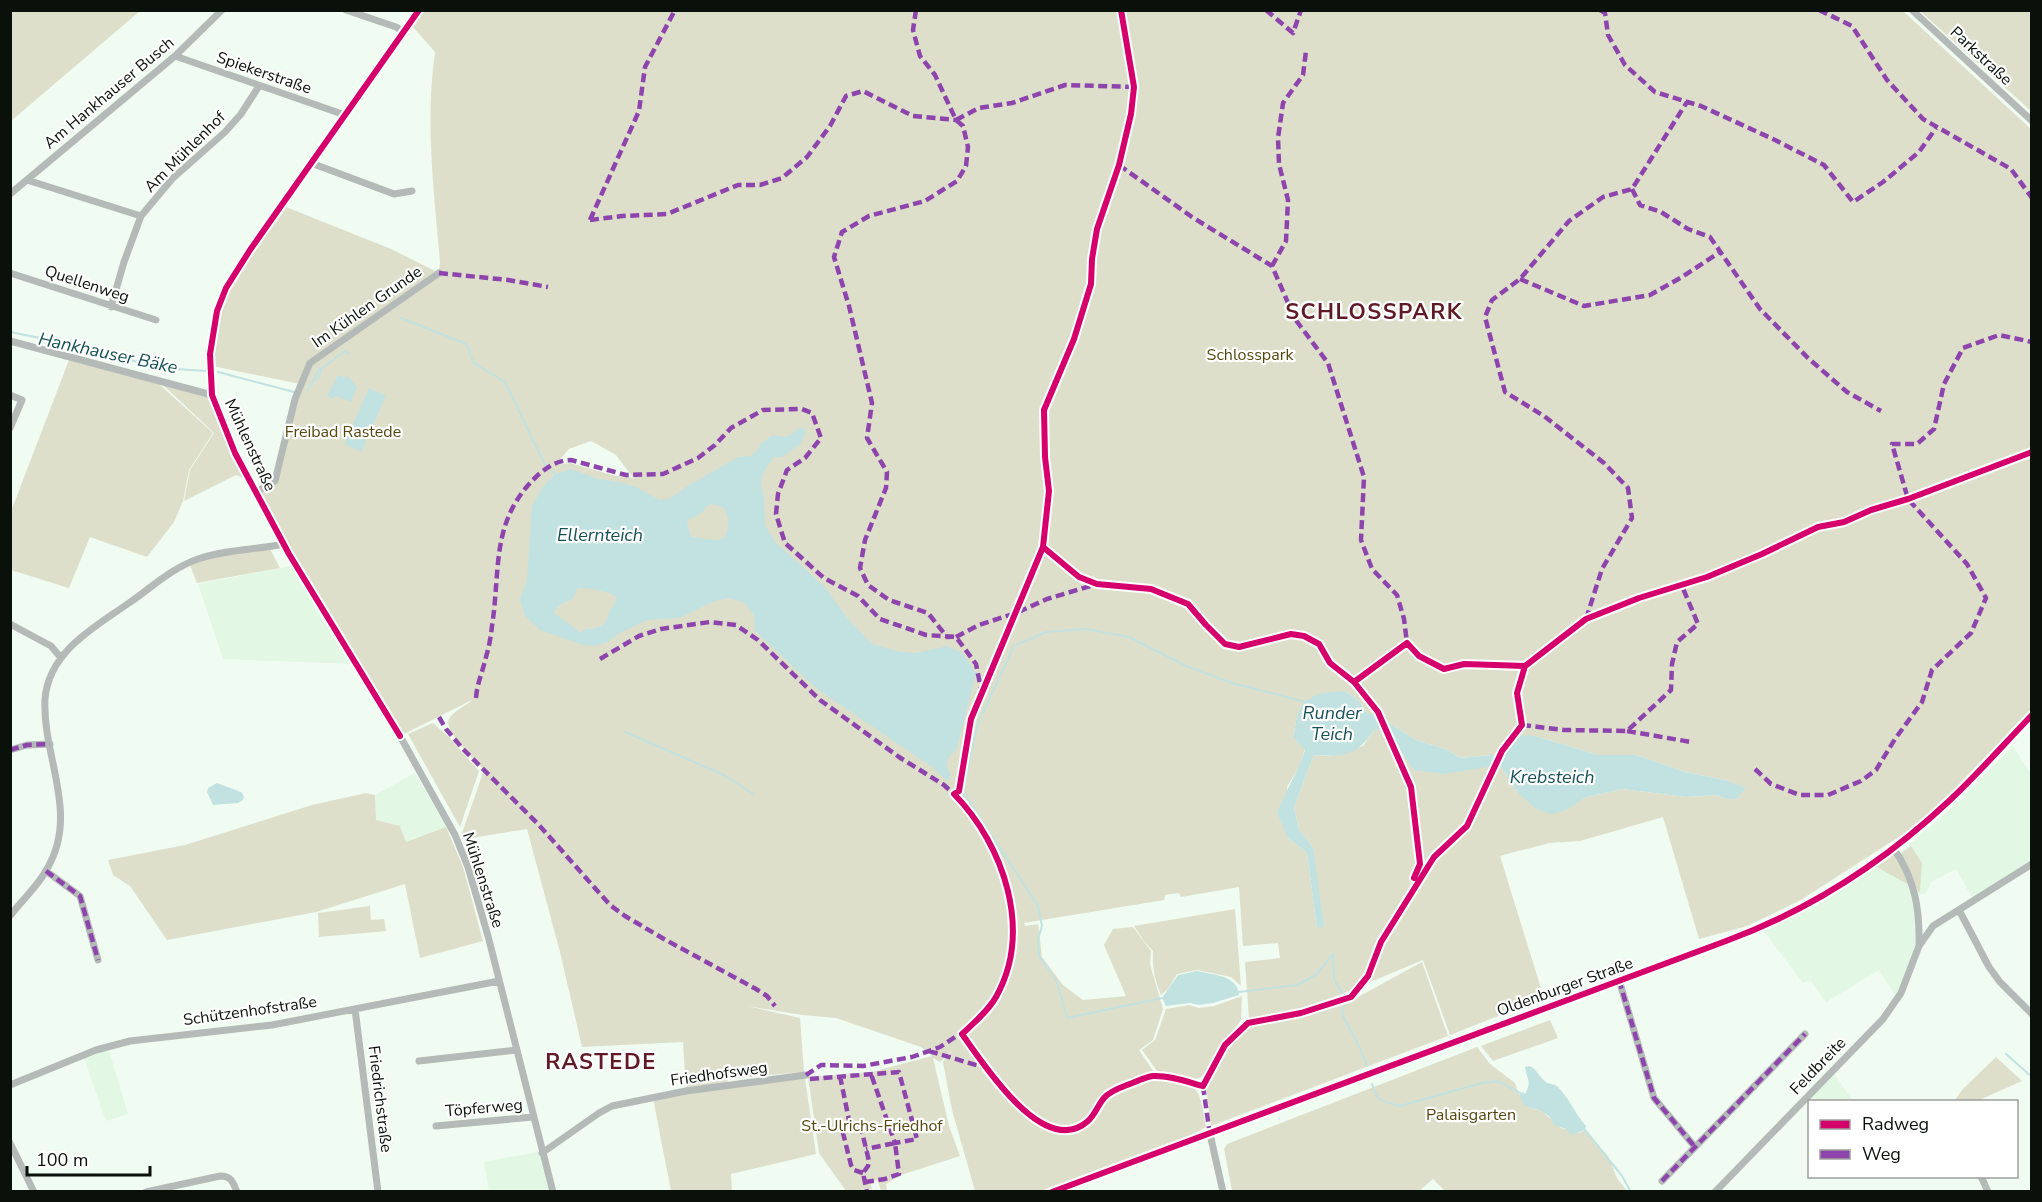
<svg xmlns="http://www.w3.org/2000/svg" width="2042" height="1202" font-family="'Nunito Sans',sans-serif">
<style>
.built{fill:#e2f8e4}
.green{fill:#dedfcb;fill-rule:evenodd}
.water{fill:#c1e2e1;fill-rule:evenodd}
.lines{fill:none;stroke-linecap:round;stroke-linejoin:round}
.stream{stroke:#c1e2e1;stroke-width:2}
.street{stroke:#b4bab7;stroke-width:7}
.secondary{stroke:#b3bab6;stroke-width:9}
.quiet{stroke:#8e44ad;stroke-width:4.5;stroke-dasharray:9 4.5;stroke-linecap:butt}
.cycleway-casing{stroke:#fff;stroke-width:10}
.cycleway{stroke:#d6006c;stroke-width:6}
.labels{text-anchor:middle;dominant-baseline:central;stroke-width:4.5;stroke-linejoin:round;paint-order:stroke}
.street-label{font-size:16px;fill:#09110a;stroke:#fff}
.park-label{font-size:16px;fill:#55470e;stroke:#fff}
.water-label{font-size:18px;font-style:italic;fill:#145154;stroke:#fff}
.district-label{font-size:22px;font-weight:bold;letter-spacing:1.5px;fill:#601a26;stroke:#fff}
</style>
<rect width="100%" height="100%" fill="#f0fbf1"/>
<path class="built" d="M296,565L357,664L223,659L198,584Z
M2013,746L2031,774V863L1973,899L1956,869L1931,882L1926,893L1919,895L1912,876L1899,854L1955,805Z
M415,773L446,827L406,842L400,826L376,820L375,795Z
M1873,865L1907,884L1916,896L1919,946L1898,999L1879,970L1826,1002L1810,980L1803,983L1761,927Z
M108,1047L128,1114L106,1121L83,1055Z
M1832,1071L1853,1101H1813L1809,1095Z
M542,1151L552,1188L539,1192L489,1191L484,1162Z"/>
<path class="green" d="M11,10H140V11L11,121Z
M423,11H1903L2031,129V709L1947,797L1908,831L1799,901L1747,926L1699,939L1663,817L1580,841L1549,843L1500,856L1544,998L1450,1035L1423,960L1332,998L1289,1013L1249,1019L1245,962L1280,958L1278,943L1243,946L1239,887L1181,897L1179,893L1165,895L1164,900L1024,923L1025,926L1038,924L1042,957L1063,985L1083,1000L1126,996L1104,945L1113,929L1133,927L1151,951L1150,964L1163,1009L1153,1040L1139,1050L1158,1078C1201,1086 1199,1085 1206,1127L1193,1134L1040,1191H975L952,1110L943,1062L953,1049L940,1062L933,1058L949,1126L960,1156L901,1175L886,1184L887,1191H881L878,1180L870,1182L872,1189L846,1191L819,1153L808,1077L872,1072L932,1056L921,1047L836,1018L802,1015L747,1006L800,1018L804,1072L728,1079L726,1086L805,1078L816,1154L731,1174L732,1191H671L653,1098L686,1091L683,1042L582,1047L560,952L527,829L465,839L462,833L484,770C476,761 443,731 449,719C453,711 466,706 472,700L400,736L290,553L258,493L276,483L300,384L213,366L211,344L226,288L281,205L391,249L439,273L440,262C434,192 425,122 435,52L413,27ZM591,441L616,455L634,479L626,475L616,476L570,463L555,465L569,449ZM1345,691L1359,701L1367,713L1383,719L1416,740L1446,749L1460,758L1504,754L1444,774L1432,772L1403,755L1389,729L1374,730L1363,746L1329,756L1314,755L1294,807L1299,830L1313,847L1317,928L1307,853L1288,838L1287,787L1299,767L1305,749L1293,737C1295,730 1295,724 1297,717C1302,695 1326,695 1345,691ZM1535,736L1598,755H1636L1685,772L1725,780L1745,788L1737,799H1727L1715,795L1687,797L1622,789L1584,798L1518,793L1500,765Z
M1920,11H2031V111Z
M69,360L159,384L213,433L189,470L183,501L174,522L147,557L90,537L69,588L11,570L10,514Z
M162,384L210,396L248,480L236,475L184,501L190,470L214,433Z
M269,547L280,568L197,583L189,563L201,558Z
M433,723L449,737L479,771L460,827L408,734Z
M366,793L375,795L376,820L400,826L406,842L446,827L463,867L483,941L420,958L405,884L316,912L167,940L130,886L113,875L108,860L185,845L312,805Z
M1911,846L1922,863L1920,891L1918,893L1912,876L1900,854Z
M1894,849L1916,896L1907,884L1873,865Z
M370,906L371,920L384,919L386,931L319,937L318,913Z
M1235,909L1241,986L1231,977L1197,970L1177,974L1168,989L1161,995C1155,980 1152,967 1153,951L1144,941L1134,926Z
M1422,962L1448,1036L1211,1126L1206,1088L1224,1055L1242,1030L1250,1024L1295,1017L1347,1003Z
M1242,996L1241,1020L1219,1050L1204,1076L1193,1080L1160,1075L1142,1050L1155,1040L1166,1009L1189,1005L1199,1008L1214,1006Z
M1550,1020L1558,1038L1493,1061L1481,1046Z
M1477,1047L1490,1064L1515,1083L1519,1095L1531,1108L1543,1112L1561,1128L1580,1133L1585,1130L1608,1156L1617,1178L1627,1191H1445L1433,1179L1419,1191H1232L1224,1149L1227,1144Z
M1996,1057L2022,1081L1977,1101H1954L1963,1089Z"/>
<path class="water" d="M338,375L346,378L348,376L357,387L351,402L336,396L332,399L327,396Z
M369,388L386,396L361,452L344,444Z
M798,428H803L806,432L800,444L782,457H774L763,473L761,482L764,498L765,525L776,543L824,586L848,619L872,644L901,652L916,653L947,646L962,653L976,673L957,748L948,758L947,767L951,775L947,781L932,767L817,689L755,631L754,615L744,603L730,598L715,601L679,618L647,620L618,634L608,642L595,646L583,645L540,630L525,616L520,599L527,581L532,506L542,488L555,474L571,469L595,478L623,483L636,487L660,500L671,498L686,487L738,457L750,456L759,449L760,444L773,435C785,438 790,438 798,428ZM710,504L723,507C730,517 730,529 723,539L714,540L691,537L687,520L699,515ZM578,588C589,588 608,591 617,597L613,607L609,611C607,626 599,629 585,629L581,633L554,613L557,607L573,598Z
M1345,691L1359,701L1367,713L1383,719L1416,740L1446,749L1460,758L1505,754L1521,735L1535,736L1598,755H1636L1685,772L1725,780L1746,788L1737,799H1727L1715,795L1687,797L1622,789L1584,798L1569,809L1552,814L1536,809L1518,793L1500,765L1444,774L1414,770L1403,755L1389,729L1374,730C1357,756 1343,757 1314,755L1294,807L1299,830L1313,847L1324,927L1317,928L1307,853L1288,838L1277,813C1285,792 1298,772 1305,750L1293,737C1295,730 1295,723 1297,717C1302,694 1325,692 1345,691Z
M217,783L241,792L244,796L243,800L238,803L213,805L207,792L208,788Z
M1197,971C1213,975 1238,975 1239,995L1213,1003L1199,1005L1190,1003L1166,1006L1162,998L1178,975Z
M1529,1066C1537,1069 1539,1077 1546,1082C1550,1085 1554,1083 1558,1087C1570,1099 1575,1114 1586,1126L1585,1130L1571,1135L1566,1129L1554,1125C1550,1111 1536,1110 1525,1106L1519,1095L1522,1092L1525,1094C1532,1081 1527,1080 1525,1067Z"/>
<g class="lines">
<path class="stream" d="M401,318L466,344L474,363L505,382L545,465
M10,332L75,345L160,368L206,371
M218,372L294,392
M315,380L319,377L322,368
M308,390L318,371L345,351L349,354
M551,471L555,474
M625,732L724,775L753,794
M1239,992L1297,985L1316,975L1333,954L1334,979L1344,996
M1162,998L1067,1018L1057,982L1039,956L1038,939L1042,926L1038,906L963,792L977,726L1014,646L1046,632L1086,629L1129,637L1186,666L1232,683L1306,702
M1344,1002L1342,1014L1360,1048L1367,1066
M2006,1054L2032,1077
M1372,1084L1377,1097L1385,1102L1400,1106L1482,1083L1498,1081L1520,1093
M1585,1130L1622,1176L1631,1192"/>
<path class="street" d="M346,10L396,27L405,33
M419,10L250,250L226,288L217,311L210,354L212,395L235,453L289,554L400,736L455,835L468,867L488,936L553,1192
M1912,10L2032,121
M175,56L345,115
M311,163L394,194L412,191
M27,180L141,216
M10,194L175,56L222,10
M10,273L156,320
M111,307L124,262L141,216L172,179L225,132L241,114L259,86
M10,341L212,395
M10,395L22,400L10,428
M256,492L275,481L295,399L310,363L439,273
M10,624L51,646L61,658
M10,750L27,745L50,744
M1894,849C1915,879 1920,910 1919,946
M46,871L80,896L98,960
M1959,910L1989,967L2000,982L2032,1014
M10,916C22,900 38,886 47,869C80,813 42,757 45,699C49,651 95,627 129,603C152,587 172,568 198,559C226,549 256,550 284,544
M1619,980L1654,1098L1695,1147
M355,1009L378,1192
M419,1061L516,1050
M10,1085L96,1050L130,1041L272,1025L499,981
M436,1126L533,1117
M1210,1134L1223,1192
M10,1143L34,1192
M542,1153L599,1113L612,1106L686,1091L806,1075
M1981,1176L1988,1192
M1662,1181L1805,1034
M146,1192L220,1176C231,1176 233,1182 237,1192
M1715,1192L1883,1019L1901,993L1919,946L1933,926L2032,864"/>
<path class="secondary" d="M1052,1192L1726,941C1810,910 1884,862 1949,801C1978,774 2004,744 2032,715"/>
<path class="quiet" d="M916,10L913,30L920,56L935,75L956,120L963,126L968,147L966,166L957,181L925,201L869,216L842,232L834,257L849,306L872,403L867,438L887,472L886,488L865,540L860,568L868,585L889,600L928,613L947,637H950
M1266,10L1293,33L1301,10
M1600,10L1605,13L1608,35L1625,65L1655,92L1701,106L1775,140L1824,165L1853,202L1883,182L1919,152L1936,128
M1819,10L1852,26L1887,80L1923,119L2011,169L2032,198
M956,120L979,108L1012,103L1065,85L1134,87
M1119,165L1192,217L1272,266L1295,319L1328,363L1364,477L1361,540L1372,569L1397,595L1404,619L1407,643L1410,647
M1632,189L1640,205L1661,212L1688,229L1710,237L1760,309L1808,358L1847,392L1881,411
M590,220L622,216L667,214L738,185H760L782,178L807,157L830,126L846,96L863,91L913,116L956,120
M590,220L639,111L645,67L675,10
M1272,266L1286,241L1288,200L1279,164L1278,138L1283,103L1303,75L1306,51
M439,273L508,280L548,287
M1520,279L1584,306L1650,295L1682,277L1720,252
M1586,619L1602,569L1632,518L1628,488L1604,463L1544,416L1505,392L1485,317L1492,300L1520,279L1569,221L1603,197L1632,189L1687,102
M956,637L979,625L1016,613L1047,599L1097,584
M600,659L639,636L661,629L710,622L736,625L758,640L820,700L899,757L944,785L958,798
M476,698C477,683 483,671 486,657C489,647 491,636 492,626C501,567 490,520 538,475C547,467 558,460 571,460L626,475L663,474L698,458L715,445L731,428L763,410L802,409L812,413L821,438L805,458L787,470L778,494L776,514L785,543L824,578L858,596L880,619L926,635L956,637L976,664L981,689
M439,717L446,729L463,749L539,825L610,905L625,916L664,939L756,989L767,996L775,1006
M1522,725L1564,730L1627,731L1671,690L1672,664L1677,642L1698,624L1682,586
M1627,731L1691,742
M10,750L27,745L50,744
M1755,769L1771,784L1800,795H1828L1861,781L1876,770L1895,739L1922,702L1932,670L1971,633L1986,598L1967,564L1908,499L1892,444H1917L1934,429L1944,384L1963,348L1999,335L2032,342
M46,871L80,896L98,960
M1619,980L1654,1098L1695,1147
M929,1051L986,1068
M806,1075L821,1065L863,1066L912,1057L940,1047L964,1031
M840,1076L850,1125
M810,1079L899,1072L917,1139L895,1143L871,1074
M1203,1086L1209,1128
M863,1173L854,1170L851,1165L843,1133L846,1127L850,1125L861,1128L869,1161L868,1166L863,1173L867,1192
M1662,1181L1805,1034
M865,1182L885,1179L899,1174L895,1143L866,1149"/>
<defs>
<path id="cycleway" d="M1121,10L1134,87L1131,114L1119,165L1097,229L1092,259L1091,284L1074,339L1044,410L1045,457L1049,491L1043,547L971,719L959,791L954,794C1004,845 1033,931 996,997C988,1011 974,1023 962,1034C983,1063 1044,1160 1088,1121C1095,1115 1098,1105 1104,1098C1109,1092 1119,1088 1127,1085C1136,1082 1145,1077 1153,1076C1169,1075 1188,1082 1203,1086
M1043,547L1079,577L1097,584L1151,589L1188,604L1206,625L1225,644L1239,647L1291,634L1304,636L1319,644L1330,663L1354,682L1378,712L1411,787L1420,864L1414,878
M1354,682L1407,643L1419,656L1444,669L1464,664L1525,666
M400,736L289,554L235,453L212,395L210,354L217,311L226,288L250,250L419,10
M1203,1086L1225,1045L1248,1023L1301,1013L1351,997L1368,976L1381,942L1434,857L1467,826L1502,751L1522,725L1517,693L1525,666L1586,619L1639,598L1707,577L1762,554L1818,527L1844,522L1871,510L1908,499L2032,452
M1052,1192L1726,941C1810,910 1884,862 1949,801C1978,774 2004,744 2032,715"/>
</defs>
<use href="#cycleway" class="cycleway-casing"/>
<use href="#cycleway" class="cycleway"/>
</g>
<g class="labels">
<g class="street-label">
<text transform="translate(1981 56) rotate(43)">Parkstraße</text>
<text transform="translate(264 73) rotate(19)">Spiekerstraße</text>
<text transform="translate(109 93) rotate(-40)">Am Hankhauser Busch</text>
<text transform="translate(185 152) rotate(-45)">Am Mühlenhof</text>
<text transform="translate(87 284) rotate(18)">Quellenweg</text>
<text transform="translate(367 307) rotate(-35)">Im Kühlen Grunde</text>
<text transform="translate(250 445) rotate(65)">Mühlenstraße</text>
<text transform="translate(483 880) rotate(72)">Mühlenstraße</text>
<text transform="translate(1565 987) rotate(-20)">Oldenburger Straße</text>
<text transform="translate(250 1011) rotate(-8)">Schützenhofstraße</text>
<text transform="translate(1818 1066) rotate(-46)">Feldbreite</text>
<text transform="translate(719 1074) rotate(-8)">Friedhofsweg</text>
<text transform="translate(380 1099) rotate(83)">Friedrichstraße</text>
<text transform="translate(484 1108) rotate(-5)">Töpferweg</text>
</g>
<g class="park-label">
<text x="1250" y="355">Schlosspark</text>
<text x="343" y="432">Freibad Rastede</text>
<text x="1471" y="1115">Palaisgarten</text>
<text x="872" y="1126">St.-Ulrichs-Friedhof</text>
</g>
<g class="water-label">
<text transform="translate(108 353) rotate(12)">Hankhauser Bäke</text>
<text x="600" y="535">Ellernteich</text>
<text x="1332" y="713">Runder<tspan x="1332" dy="21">Teich</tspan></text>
<text x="1552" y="777">Krebsteich</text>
</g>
<g class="district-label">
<text x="1374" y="312">SCHLOSSPARK</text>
<text x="601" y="1062">RASTEDE</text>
</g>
</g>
<rect width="2042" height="1202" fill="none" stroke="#09110a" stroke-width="24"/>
<rect x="1808" y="1100" width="210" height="78" fill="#ffffff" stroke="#9da09d" stroke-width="1.5"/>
<rect x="1820" y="1120" width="30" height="9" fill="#d6006c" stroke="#9da09d" stroke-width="1.5"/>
<text x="1862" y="1130" font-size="18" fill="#09110a">Radweg</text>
<rect x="1820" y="1150" width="30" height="9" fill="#8e44ad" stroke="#9da09d" stroke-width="1.5"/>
<text x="1862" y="1160" font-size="18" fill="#09110a">Weg</text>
<path d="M27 1166v9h123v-9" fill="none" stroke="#09110a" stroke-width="3"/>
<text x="36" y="1166" font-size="18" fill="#09110a" stroke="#ffffff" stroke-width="4.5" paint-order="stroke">100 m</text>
</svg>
